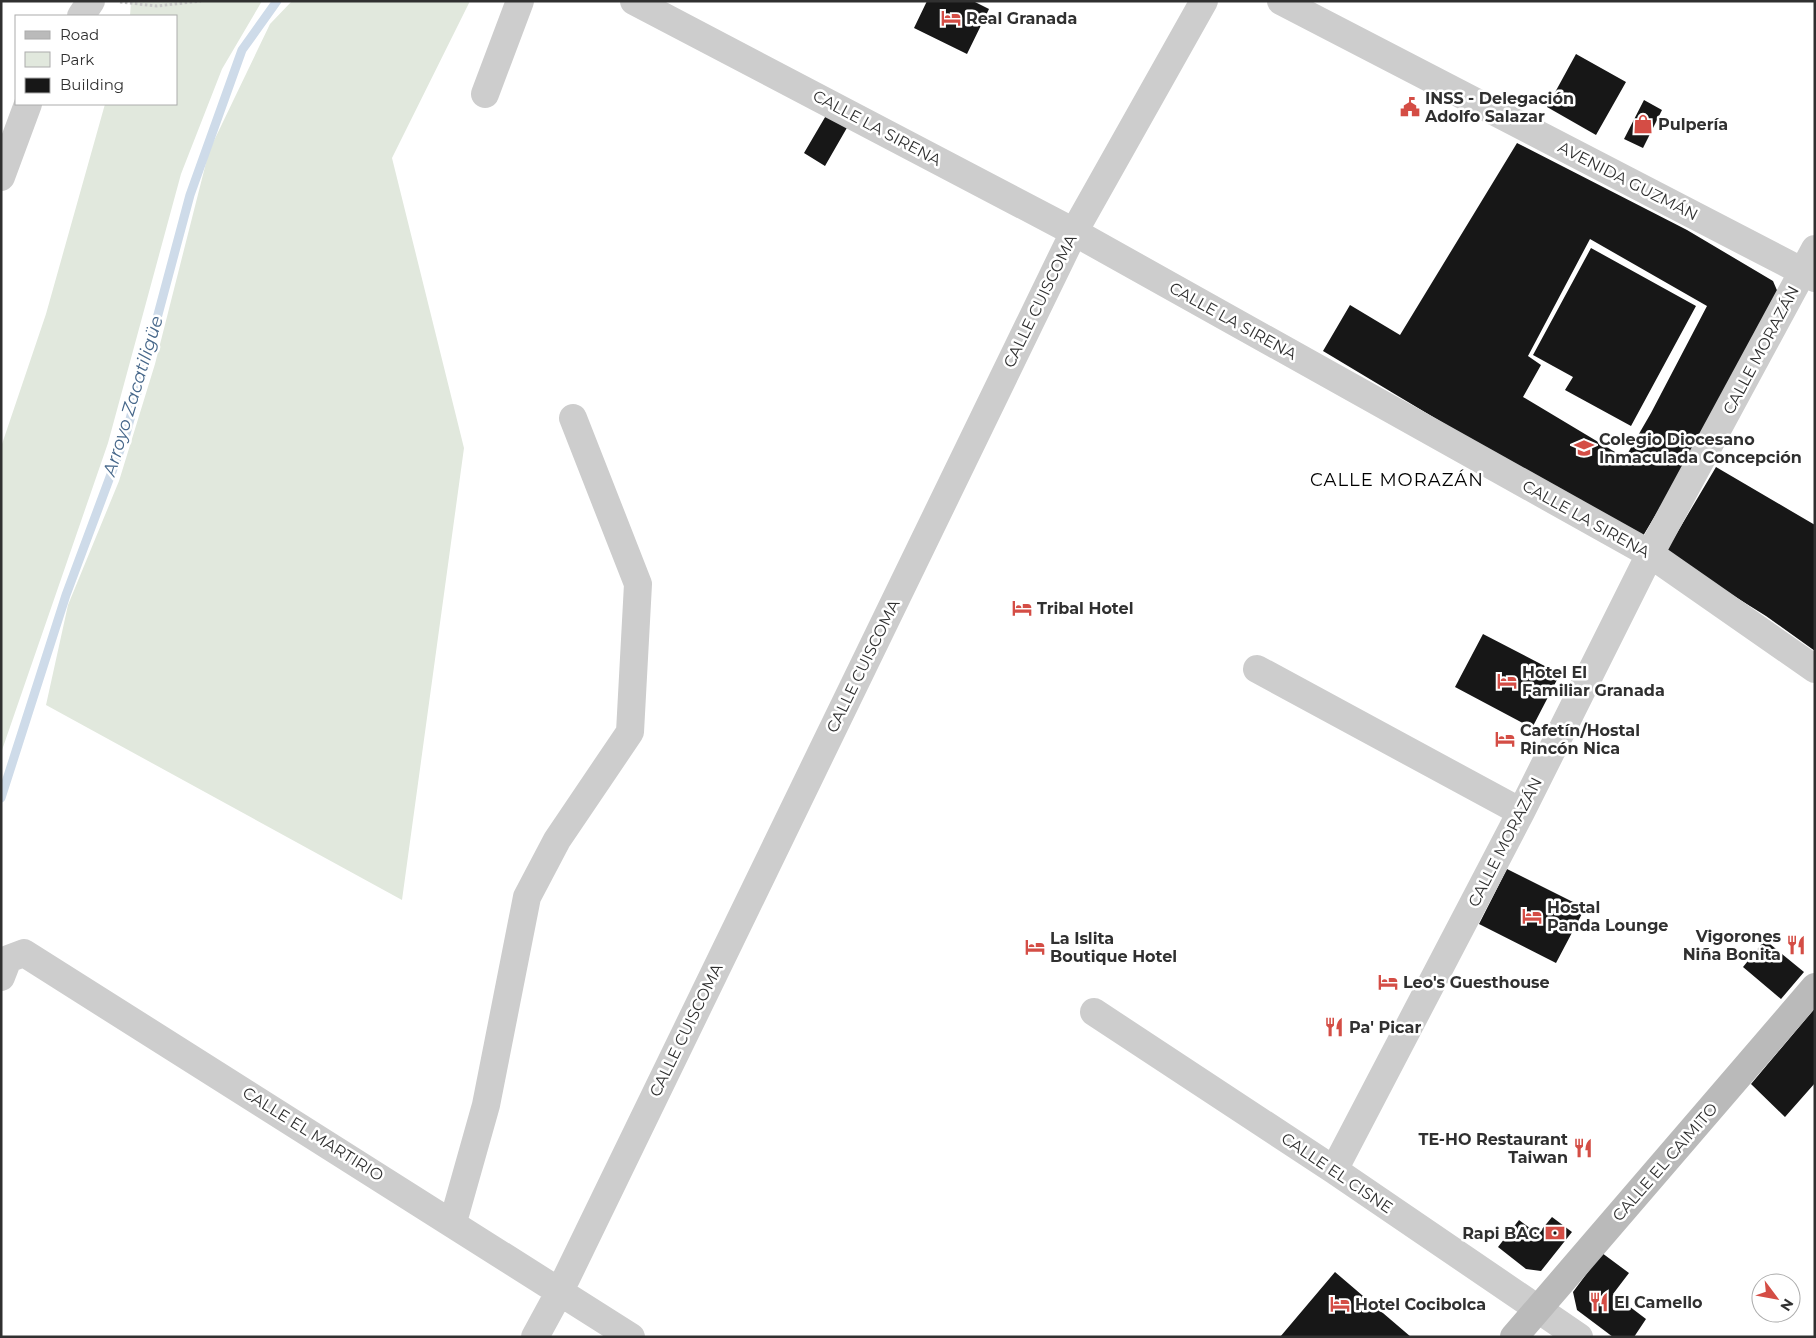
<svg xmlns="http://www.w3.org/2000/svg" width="1816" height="1338" font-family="Montserrat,sans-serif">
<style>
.green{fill:#e1e8dd}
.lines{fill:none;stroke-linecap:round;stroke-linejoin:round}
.stream{stroke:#cedbe9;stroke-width:9}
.building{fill:#171717;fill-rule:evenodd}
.path{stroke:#c7c7c7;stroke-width:3;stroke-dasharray:2.5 2.5;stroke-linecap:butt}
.street{stroke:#cdcdcd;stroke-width:28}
.secondary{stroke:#bababa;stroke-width:28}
.labels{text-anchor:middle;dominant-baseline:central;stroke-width:5;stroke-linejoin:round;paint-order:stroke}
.poi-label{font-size:16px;font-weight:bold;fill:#303030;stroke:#fff;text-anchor:start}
.street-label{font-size:16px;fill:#303030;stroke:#fff}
.water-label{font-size:18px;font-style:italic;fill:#46678a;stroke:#fff}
.neighbourhood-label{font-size:18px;letter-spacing:1px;fill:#000;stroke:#fff}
</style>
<rect width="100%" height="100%" fill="#fff"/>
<path class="green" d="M131,1H262L222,69L181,174L108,443L1,753V447L46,314L105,104H176V16H130Z
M292,1H470L392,158L464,448L402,900L46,705L68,605L119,481L155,364L209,151L270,24Z"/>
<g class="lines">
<path class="stream" d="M1,798L66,595L126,434L190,195L242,50L277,1"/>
</g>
<path class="building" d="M927,1H973L989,9L967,54L914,28Z
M1576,54L1626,82L1596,135L1547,107Z
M1644,100L1662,110L1643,148L1624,139Z
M831,107L852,119L825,166L804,153Z
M1517,143L1687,230L1773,281L1779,295L1699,442L1640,541L1323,351L1350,305L1400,335ZM1590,239L1707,306L1651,413L1625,458L1523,397L1541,365L1528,356Z
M1591,248L1696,306L1631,426L1565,390L1573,377L1533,355Z
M1716,467L1815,525V651L1766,616L1665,553Z
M1483,634L1560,674L1532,728L1455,687Z
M1507,869L1585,908L1556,963L1479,924Z
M1765,940L1804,972L1781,999L1743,967Z
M1815,1008V1083L1785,1117L1751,1084Z
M1552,1217L1572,1232L1541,1271L1526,1269L1498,1247L1519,1220L1538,1234Z
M1602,1253L1629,1273L1613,1294L1646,1319L1634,1337H1613L1577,1310L1573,1292Z
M1335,1272L1411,1337H1280Z"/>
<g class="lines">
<path class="path" d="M120,2L157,6L201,1"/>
<path class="street" d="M634,1L1074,232L1650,554L1815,669
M1281,1L1815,278
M81,16L91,1
M485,94L520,1
M1,177L28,104
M1257,669L1521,812
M1,977L8,959L24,953L631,1337
M1094,1012L1334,1170L1579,1337
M1334,1170L1521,812L1650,554L1815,249
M453,1222L486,1105L527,897L557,840L630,732L638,584L573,418
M535,1337L560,1291L1074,232L1204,1"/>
<path class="secondary" d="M1514,1337L1815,987"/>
</g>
<defs>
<symbol id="hotel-bare" viewBox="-9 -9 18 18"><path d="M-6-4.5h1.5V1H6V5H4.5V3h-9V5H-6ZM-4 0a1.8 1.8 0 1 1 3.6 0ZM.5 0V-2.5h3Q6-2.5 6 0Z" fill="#d44d45" stroke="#fff" stroke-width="2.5" paint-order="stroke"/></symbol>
<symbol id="civic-bare" viewBox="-9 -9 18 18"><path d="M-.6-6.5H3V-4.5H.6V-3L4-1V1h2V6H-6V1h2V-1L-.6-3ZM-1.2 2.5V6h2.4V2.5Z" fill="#d44d45" stroke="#fff" stroke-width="2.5" paint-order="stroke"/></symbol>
<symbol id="shop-bare" viewBox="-9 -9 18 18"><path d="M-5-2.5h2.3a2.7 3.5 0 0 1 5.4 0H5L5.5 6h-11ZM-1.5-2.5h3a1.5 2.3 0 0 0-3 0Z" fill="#d44d45" stroke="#fff" stroke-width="2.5" paint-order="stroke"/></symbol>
<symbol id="school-bare" viewBox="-9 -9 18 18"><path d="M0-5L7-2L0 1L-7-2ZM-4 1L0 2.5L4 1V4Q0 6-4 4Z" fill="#d44d45" stroke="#fff" stroke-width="2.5" paint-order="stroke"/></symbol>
<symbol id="restaurant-bare" viewBox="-9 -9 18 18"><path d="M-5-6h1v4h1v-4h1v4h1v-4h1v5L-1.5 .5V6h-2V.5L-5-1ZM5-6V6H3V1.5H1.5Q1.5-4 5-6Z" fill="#d44d45" stroke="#fff" stroke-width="2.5" paint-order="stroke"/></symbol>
<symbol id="bank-bare" viewBox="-9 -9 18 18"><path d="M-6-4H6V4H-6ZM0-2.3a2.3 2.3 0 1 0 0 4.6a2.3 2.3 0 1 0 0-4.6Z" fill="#d44d45" stroke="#fff" stroke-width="2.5" paint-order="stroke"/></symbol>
</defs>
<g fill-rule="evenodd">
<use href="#hotel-bare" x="937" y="4" width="28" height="28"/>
<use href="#civic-bare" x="1396" y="93" width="28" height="28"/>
<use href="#shop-bare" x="1629" y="110" width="28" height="28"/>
<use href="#school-bare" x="1570" y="434" width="28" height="28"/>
<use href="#hotel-bare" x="1008" y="594" width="28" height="28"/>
<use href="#hotel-bare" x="1493" y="667" width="28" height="28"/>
<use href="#hotel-bare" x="1491" y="725" width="28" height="28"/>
<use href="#hotel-bare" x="1518" y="902" width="28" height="28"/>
<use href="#restaurant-bare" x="1782" y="931" width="28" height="28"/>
<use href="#hotel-bare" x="1021" y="933" width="28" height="28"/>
<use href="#hotel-bare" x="1374" y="968" width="28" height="28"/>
<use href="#restaurant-bare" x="1320" y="1013" width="28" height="28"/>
<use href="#restaurant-bare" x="1569" y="1134" width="28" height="28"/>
<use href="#bank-bare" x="1541" y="1219" width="28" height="28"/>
<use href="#restaurant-bare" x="1585" y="1288" width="28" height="28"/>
<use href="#hotel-bare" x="1326" y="1290" width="28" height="28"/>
</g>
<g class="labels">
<g class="poi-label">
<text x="966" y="18">Real Granada</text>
<text x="1425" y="98">INSS - Delegación<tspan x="1425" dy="18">Adolfo Salazar</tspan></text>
<text x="1658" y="124">Pulpería</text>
<text x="1599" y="439">Colegio Diocesano<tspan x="1599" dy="18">Inmaculada Concepción</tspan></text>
<text x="1037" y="608">Tribal Hotel</text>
<text x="1522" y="672">Hotel El<tspan x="1522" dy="18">Familiar Granada</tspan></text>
<text x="1520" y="730">Cafetín/Hostal<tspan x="1520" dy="18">Rincón Nica</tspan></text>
<text x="1547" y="907">Hostal<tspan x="1547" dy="18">Panda Lounge</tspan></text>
<text x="1781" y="936" text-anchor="end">Vigorones<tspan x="1781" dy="18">Niña Bonita</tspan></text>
<text x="1050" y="938">La Islita<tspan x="1050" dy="18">Boutique Hotel</tspan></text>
<text x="1403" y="982">Leo's Guesthouse</text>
<text x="1349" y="1027">Pa' Picar</text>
<text x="1568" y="1139" text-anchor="end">TE-HO Restaurant<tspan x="1568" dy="18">Taiwan</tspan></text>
<text x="1540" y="1233" text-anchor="end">Rapi BAC</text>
<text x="1614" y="1302">El Camello</text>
<text x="1355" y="1304">Hotel Cocibolca</text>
</g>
<g class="street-label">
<text transform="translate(877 128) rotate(28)">CALLE LA SIRENA</text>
<text transform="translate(1628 181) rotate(27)">AVENIDA GUZMÁN</text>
<text transform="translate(1040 301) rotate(-64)">CALLE CUISCOMA</text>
<text transform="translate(1233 321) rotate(29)">CALLE LA SIRENA</text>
<text transform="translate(1761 350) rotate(-62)">CALLE MORAZÁN</text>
<text transform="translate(1586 519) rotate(29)">CALLE LA SIRENA</text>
<text transform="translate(863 666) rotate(-64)">CALLE CUISCOMA</text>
<text transform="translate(1505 842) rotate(-63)">CALLE MORAZÁN</text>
<text transform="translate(686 1030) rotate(-64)">CALLE CUISCOMA</text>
<text transform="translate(313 1134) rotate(32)">CALLE EL MARTIRIO</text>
<text transform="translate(1665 1162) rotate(-49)">CALLE EL CAIMITO</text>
<text transform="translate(1337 1173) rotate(34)">CALLE EL CISNE</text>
</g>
<g class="water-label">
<text transform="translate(133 396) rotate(-73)">Arroyo Zacatiligüe</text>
</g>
<g class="neighbourhood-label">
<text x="1397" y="480">CALLE MORAZÁN</text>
</g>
</g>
<rect width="1816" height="1338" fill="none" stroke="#303030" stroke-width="5"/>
<rect x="15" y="15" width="162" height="90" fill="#ffffff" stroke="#acacac"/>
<rect x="25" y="31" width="25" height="8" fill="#bababa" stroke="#acacac"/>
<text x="60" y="40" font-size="15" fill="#303030">Road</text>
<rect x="25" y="52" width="25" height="15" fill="#e1e8dd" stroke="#acacac"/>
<text x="60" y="65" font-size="15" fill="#303030">Park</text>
<rect x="25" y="78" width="25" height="15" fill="#171717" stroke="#acacac"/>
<text x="60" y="90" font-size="15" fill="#303030">Building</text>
<g transform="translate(1776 1298) rotate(122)"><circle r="24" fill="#ffffff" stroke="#acacac"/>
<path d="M0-4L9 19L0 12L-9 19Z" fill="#d44d45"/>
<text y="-8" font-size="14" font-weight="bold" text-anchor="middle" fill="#303030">N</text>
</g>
</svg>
